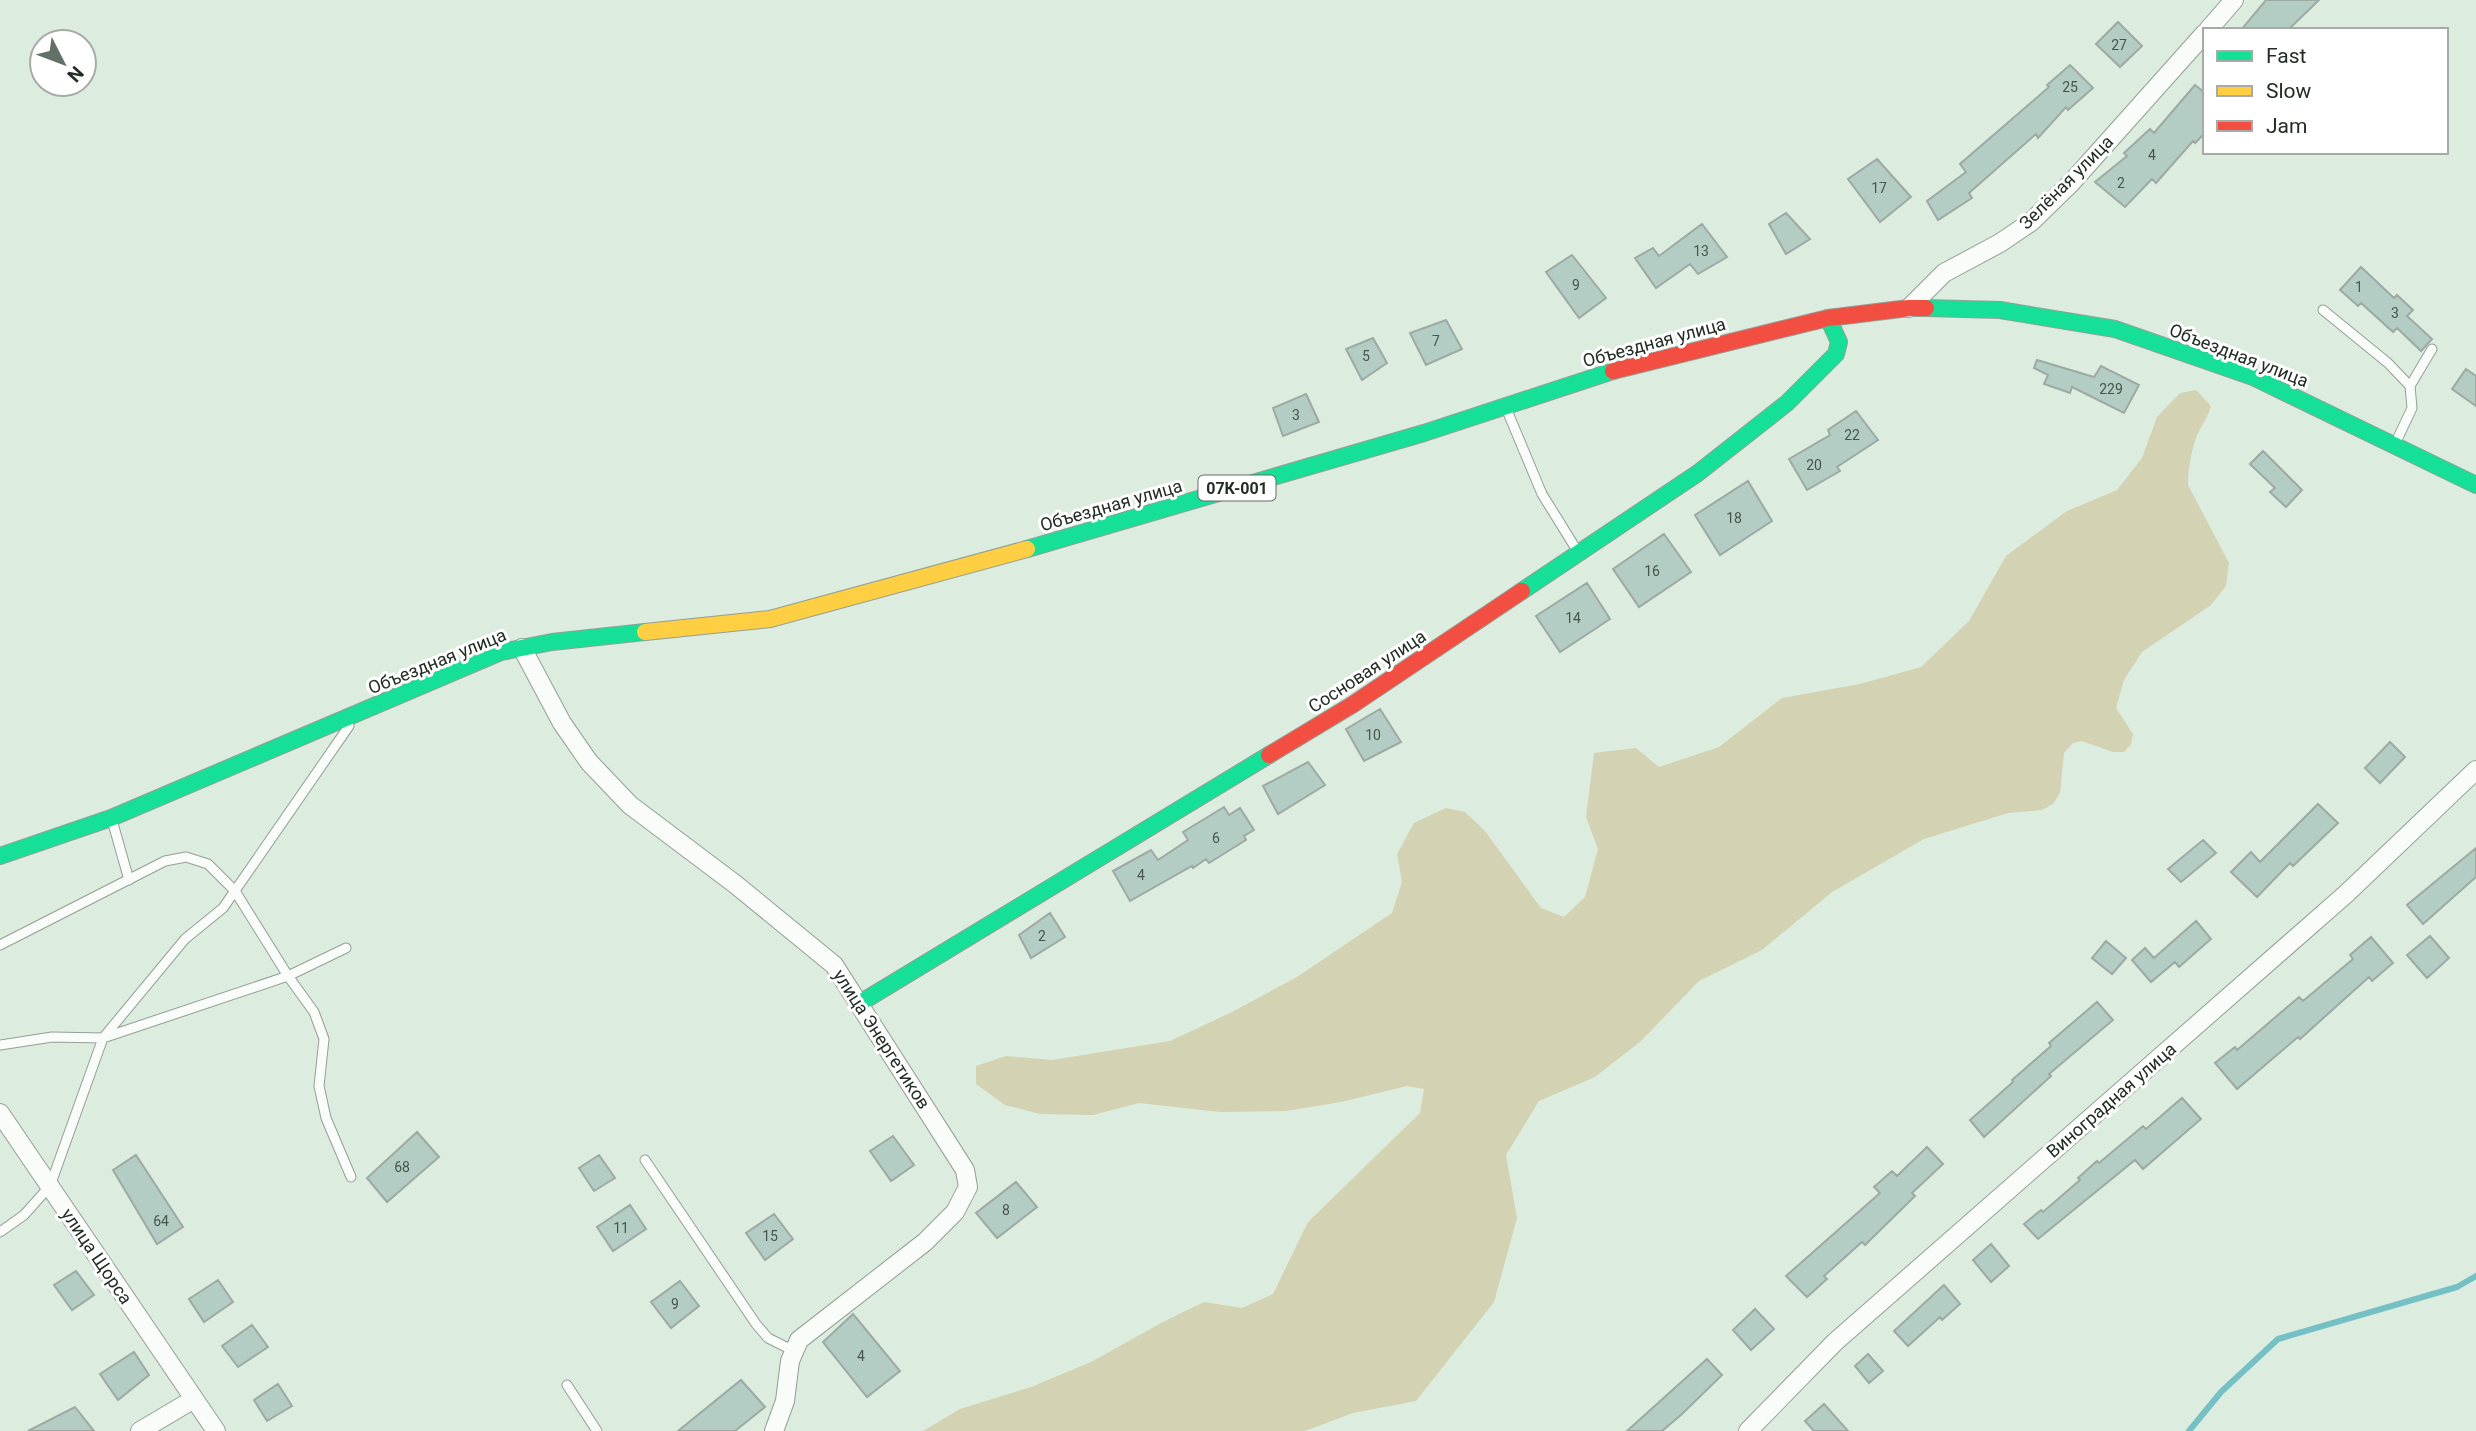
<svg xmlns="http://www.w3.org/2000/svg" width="2476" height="1431" font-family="Roboto,sans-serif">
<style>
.green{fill:#d3d2b2}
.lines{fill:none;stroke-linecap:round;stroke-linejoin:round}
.stream{stroke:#75c0c5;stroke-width:6}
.building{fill:#b4cdc4;stroke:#9caaa3;stroke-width:2}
.lane-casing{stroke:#939f95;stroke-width:11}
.street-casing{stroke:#939f95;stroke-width:20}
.fast-casing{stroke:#939f95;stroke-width:18}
.slow-casing{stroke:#939f95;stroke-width:18}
.jam-casing{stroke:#939f95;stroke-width:18}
.lane{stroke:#fafcfa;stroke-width:9}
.street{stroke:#fafcfa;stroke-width:18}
.fast{stroke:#16e098;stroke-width:16}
.slow{stroke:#ffcf43;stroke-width:16}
.jam{stroke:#f24e42;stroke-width:16}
.labels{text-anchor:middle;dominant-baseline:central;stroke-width:6;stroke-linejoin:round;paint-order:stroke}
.number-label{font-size:14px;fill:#46554c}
.shield{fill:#fff;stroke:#646c66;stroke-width:2}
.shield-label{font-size:16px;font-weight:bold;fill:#222d24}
.street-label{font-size:18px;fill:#222d24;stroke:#fff}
</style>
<rect width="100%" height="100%" fill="#dcecdf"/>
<path class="green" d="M2196,390L2211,406C2208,418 2200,427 2196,438C2191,452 2188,470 2188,485L2229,563L2226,586L2211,605L2142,652L2124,680L2116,708L2133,734L2131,744L2124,752H2113L2082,741L2073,743L2064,753L2060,793L2053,804L2042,810L2008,813L1924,839L1832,892L1762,950L1699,981L1641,1041L1595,1077L1539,1101L1506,1155L1517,1218L1494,1302L1416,1401L1353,1413L1305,1431H923L960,1409L1031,1387L1091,1362L1163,1322L1204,1302L1242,1308L1273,1294L1308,1222L1420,1113L1424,1089L1407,1086L1341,1102L1286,1111L1220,1112L1139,1103L1093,1115L1040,1114L1005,1105L976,1084V1066L1006,1056L1052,1060L1170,1041L1230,1013L1297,977L1392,913L1402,882L1397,854L1414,823L1446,808L1465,812L1485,831L1541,908L1564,917L1585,897L1598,849L1586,817L1594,753L1636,748L1659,767L1719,747L1782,698L1860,684L1921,667L1969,621L2006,556L2067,511L2117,490L2142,458L2157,417L2180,393Z"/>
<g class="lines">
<path class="stream" d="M2189,1431L2221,1392L2278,1339L2457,1287L2476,1276"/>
</g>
<path class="building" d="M2266,0H2319L2288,30H2241Z
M2118,22L2142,46L2120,67L2096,44Z
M2070,65L2093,88L2068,110L2066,107L2038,138L2036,134L1969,193L1972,198L1938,220L1927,201L1966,172L1960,164L2049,87L2047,85Z
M2195,85L2205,93V133L2195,143L2193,141L2156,183L2152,179L2125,207L2095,182L2127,156L2124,153L2150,129L2154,133Z
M1877,159L1911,197L1880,222L1848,179Z
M1786,213L1810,239L1786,254L1769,224Z
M1702,224L1727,257L1698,274L1690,264L1656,288L1635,258L1653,248L1659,256Z
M1572,255L1606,298L1579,318L1546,272Z
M2361,267L2394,298L2397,295L2413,310L2407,316L2432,339L2421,351L2397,328L2393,332L2361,303L2358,306L2340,290Z
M1446,320L1462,349L1426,365L1410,333Z
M1373,338L1387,363L1362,380L1346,349Z
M2037,360L2094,377L2101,366L2139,385L2124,413L2072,387L2070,393L2044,384L2048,375L2034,368Z
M2466,369L2476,376V406L2452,389Z
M1306,394L1319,422L1283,436L1273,408Z
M1856,411L1878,440L1837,467L1840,471L1807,490L1789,459L1830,435L1828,430Z
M2263,451L2302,490L2286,507L2270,492L2275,488L2250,464Z
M1748,481L1772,521L1720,555L1695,515Z
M1664,534L1691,572L1639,607L1613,569Z
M1587,583L1610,619L1560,652L1536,616Z
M1380,709L1401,742L1364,761L1346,729Z
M2390,742L2405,757L2380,783L2365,768Z
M1308,762L1325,785L1278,814L1263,786Z
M2318,804L2338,823L2293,866L2290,863L2257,897L2231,872L2251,852L2260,862Z
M1224,807L1229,815L1240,808L1254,830L1244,836L1246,840L1209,863L1206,859L1193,868L1192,866L1130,901L1113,871L1151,850L1158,860L1188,840L1183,832Z
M2203,840L2216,853L2181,882L2168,869Z
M2476,848V877L2423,924L2407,905Z
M1050,913L1065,937L1031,958L1019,935Z
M2196,921L2211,939L2179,967L2175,962L2151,982L2132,960L2145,948L2154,958Z
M2430,936L2449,958L2427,978L2407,955Z
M2371,937L2393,963L2372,981L2369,977L2300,1039L2298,1037L2237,1089L2215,1063L2235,1047L2237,1050L2299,997L2303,1001L2353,959L2350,955Z
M2106,941L2126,958L2112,974L2092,958Z
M2097,1002L2113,1020L2049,1074L2051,1076L1984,1137L1970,1120L2013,1082L2012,1080L2051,1046L2049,1043Z
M2182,1098L2201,1119L2143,1169L2135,1160L2038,1239L2024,1224L2041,1210L2043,1212L2080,1180L2078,1178L2097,1161L2099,1163L2143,1126L2146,1129Z
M417,1132L439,1157L387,1202L367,1178Z
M893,1136L914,1165L891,1181L870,1151Z
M1927,1147L1943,1164L1912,1193L1915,1196L1865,1245L1862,1242L1824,1276L1827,1279L1807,1297L1786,1276L1880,1193L1874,1187L1892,1171L1897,1176Z
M136,1155L183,1227L157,1244L113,1170Z
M599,1155L615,1178L594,1191L579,1168Z
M1016,1182L1037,1207L997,1238L976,1213Z
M630,1205L646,1229L613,1251L597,1227Z
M774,1214L793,1239L765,1260L746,1233Z
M1991,1244L2009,1266L1991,1282L1973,1260Z
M76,1271L94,1295L72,1310L54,1285Z
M218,1280L233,1302L204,1322L189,1299Z
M680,1281L699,1306L671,1328L651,1302Z
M1944,1285L1960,1304L1942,1320L1940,1317L1908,1346L1894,1331Z
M1755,1309L1774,1329L1751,1350L1733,1330Z
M853,1314L900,1371L867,1397L823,1342Z
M252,1325L268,1347L238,1367L222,1346Z
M134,1352L149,1375L118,1400L100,1374Z
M1868,1354L1883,1371L1869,1383L1855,1366Z
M1707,1359L1722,1375L1682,1414L1662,1431H1627Z
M741,1380L765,1407L735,1431H678Z
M278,1384L292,1406L267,1421L254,1400Z
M1824,1404L1848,1431H1814L1805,1421Z
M75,1407L94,1431H28Z"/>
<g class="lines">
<defs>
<path id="lane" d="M2323,310L2388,363L2410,386
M1506,408L1542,494L1578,552
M2396,442L2412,408L2410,386L2432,349
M112,820L129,880
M0,945L165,861L186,857L208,864L235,891L288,976L314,1012L324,1039L319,1086L326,1118L351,1177
M0,1045L52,1037L103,1038L185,939L223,908L349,726
M645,1160L756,1324L768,1338L794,1351
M0,1232L24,1215L50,1186L103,1038L288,976L346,948
M567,1385L597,1431"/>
<path id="street" d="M2208,30L2234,0
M1909,308L1944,273L2000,243L2031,222L2071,183L2205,33
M522,648L562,723L589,762L630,805L735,884L834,965L965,1170L968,1187L955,1212L925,1242L799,1340L790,1361L785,1401L774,1431
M0,1113L216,1431
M140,1431L194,1399
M1748,1431L1835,1342L2346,894L2476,770"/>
<path id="fast" d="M1926,308L2000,310L2115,329L2253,377L2476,485
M1027,549L1424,433L1613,371
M1522,591L1698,473L1787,403L1836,354L1839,342L1828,318
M0,856L111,818L501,652L552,642L645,632
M860,1003L1269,755"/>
<path id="slow" d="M645,632L770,619L1027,549"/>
<path id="jam" d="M1613,371L1828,318L1909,308H1926
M1269,755L1352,705L1522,591"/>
</defs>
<use href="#lane" class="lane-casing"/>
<use href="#street" class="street-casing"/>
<use href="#fast" class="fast-casing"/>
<use href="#slow" class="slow-casing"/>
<use href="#jam" class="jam-casing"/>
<use href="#lane" class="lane"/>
<use href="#street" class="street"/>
<use href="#fast" class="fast"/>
<use href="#slow" class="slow"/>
<use href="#jam" class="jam"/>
</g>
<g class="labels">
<g class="number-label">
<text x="2119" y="45">27</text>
<text x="2070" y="87">25</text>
<text x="2152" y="155">4</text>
<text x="2121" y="183">2</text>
<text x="1879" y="188">17</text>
<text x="1701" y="251">13</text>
<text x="1576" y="285">9</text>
<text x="2359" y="287">1</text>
<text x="2395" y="313">3</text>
<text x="1436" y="341">7</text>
<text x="1366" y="356">5</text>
<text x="2111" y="389">229</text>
<text x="1296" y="415">3</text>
<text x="1852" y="435">22</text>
<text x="1814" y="465">20</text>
<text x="1734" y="518">18</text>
<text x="1652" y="571">16</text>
<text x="1573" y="618">14</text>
<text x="1373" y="735">10</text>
<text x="1216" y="838">6</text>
<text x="1141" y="875">4</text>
<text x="1042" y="936">2</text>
<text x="402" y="1167">68</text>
<text x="1006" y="1210">8</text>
<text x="161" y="1221">64</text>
<text x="621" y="1228">11</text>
<text x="770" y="1236">15</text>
<text x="675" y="1304">9</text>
<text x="861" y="1356">4</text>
</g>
<rect class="shield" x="1198.5" y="475.5" width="77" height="25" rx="5"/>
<g class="shield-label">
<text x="1237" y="488">07К-001</text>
</g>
<g class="street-label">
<text transform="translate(2066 182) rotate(-45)">Зелёная улица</text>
<text transform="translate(1654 342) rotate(-15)">Объездная улица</text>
<text transform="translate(2239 355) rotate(21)">Объездная улица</text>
<text transform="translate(1111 505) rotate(-16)">Объездная улица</text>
<text transform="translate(437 661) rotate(-22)">Объездная улица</text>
<text transform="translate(1367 671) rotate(-33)">Сосновая улица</text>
<text transform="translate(882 1039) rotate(57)">улица Энергетиков</text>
<text transform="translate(2111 1100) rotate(-41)">Виноградная улица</text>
<text transform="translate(97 1256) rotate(56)">улица Щорса</text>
</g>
</g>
<rect x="2203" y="28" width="245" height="126" fill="#ffffff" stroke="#a7aba7" stroke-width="2"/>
<rect x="2217" y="51" width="35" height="10" fill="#16e098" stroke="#a7aba7" stroke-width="2"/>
<text x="2266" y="63" font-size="21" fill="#222d24">Fast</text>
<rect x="2217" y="86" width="35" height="10" fill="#ffcf43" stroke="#a7aba7" stroke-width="2"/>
<text x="2266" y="98" font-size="21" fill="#222d24">Slow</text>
<rect x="2217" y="121" width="35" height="10" fill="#f24e42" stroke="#a7aba7" stroke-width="2"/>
<text x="2266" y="133" font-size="21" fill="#222d24">Jam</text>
<g transform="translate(63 63) rotate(132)"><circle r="33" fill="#ffffff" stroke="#a7aba7" stroke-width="2"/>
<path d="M0-5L12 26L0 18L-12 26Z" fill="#637065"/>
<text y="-10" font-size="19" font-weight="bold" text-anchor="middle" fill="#222d24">N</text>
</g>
</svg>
